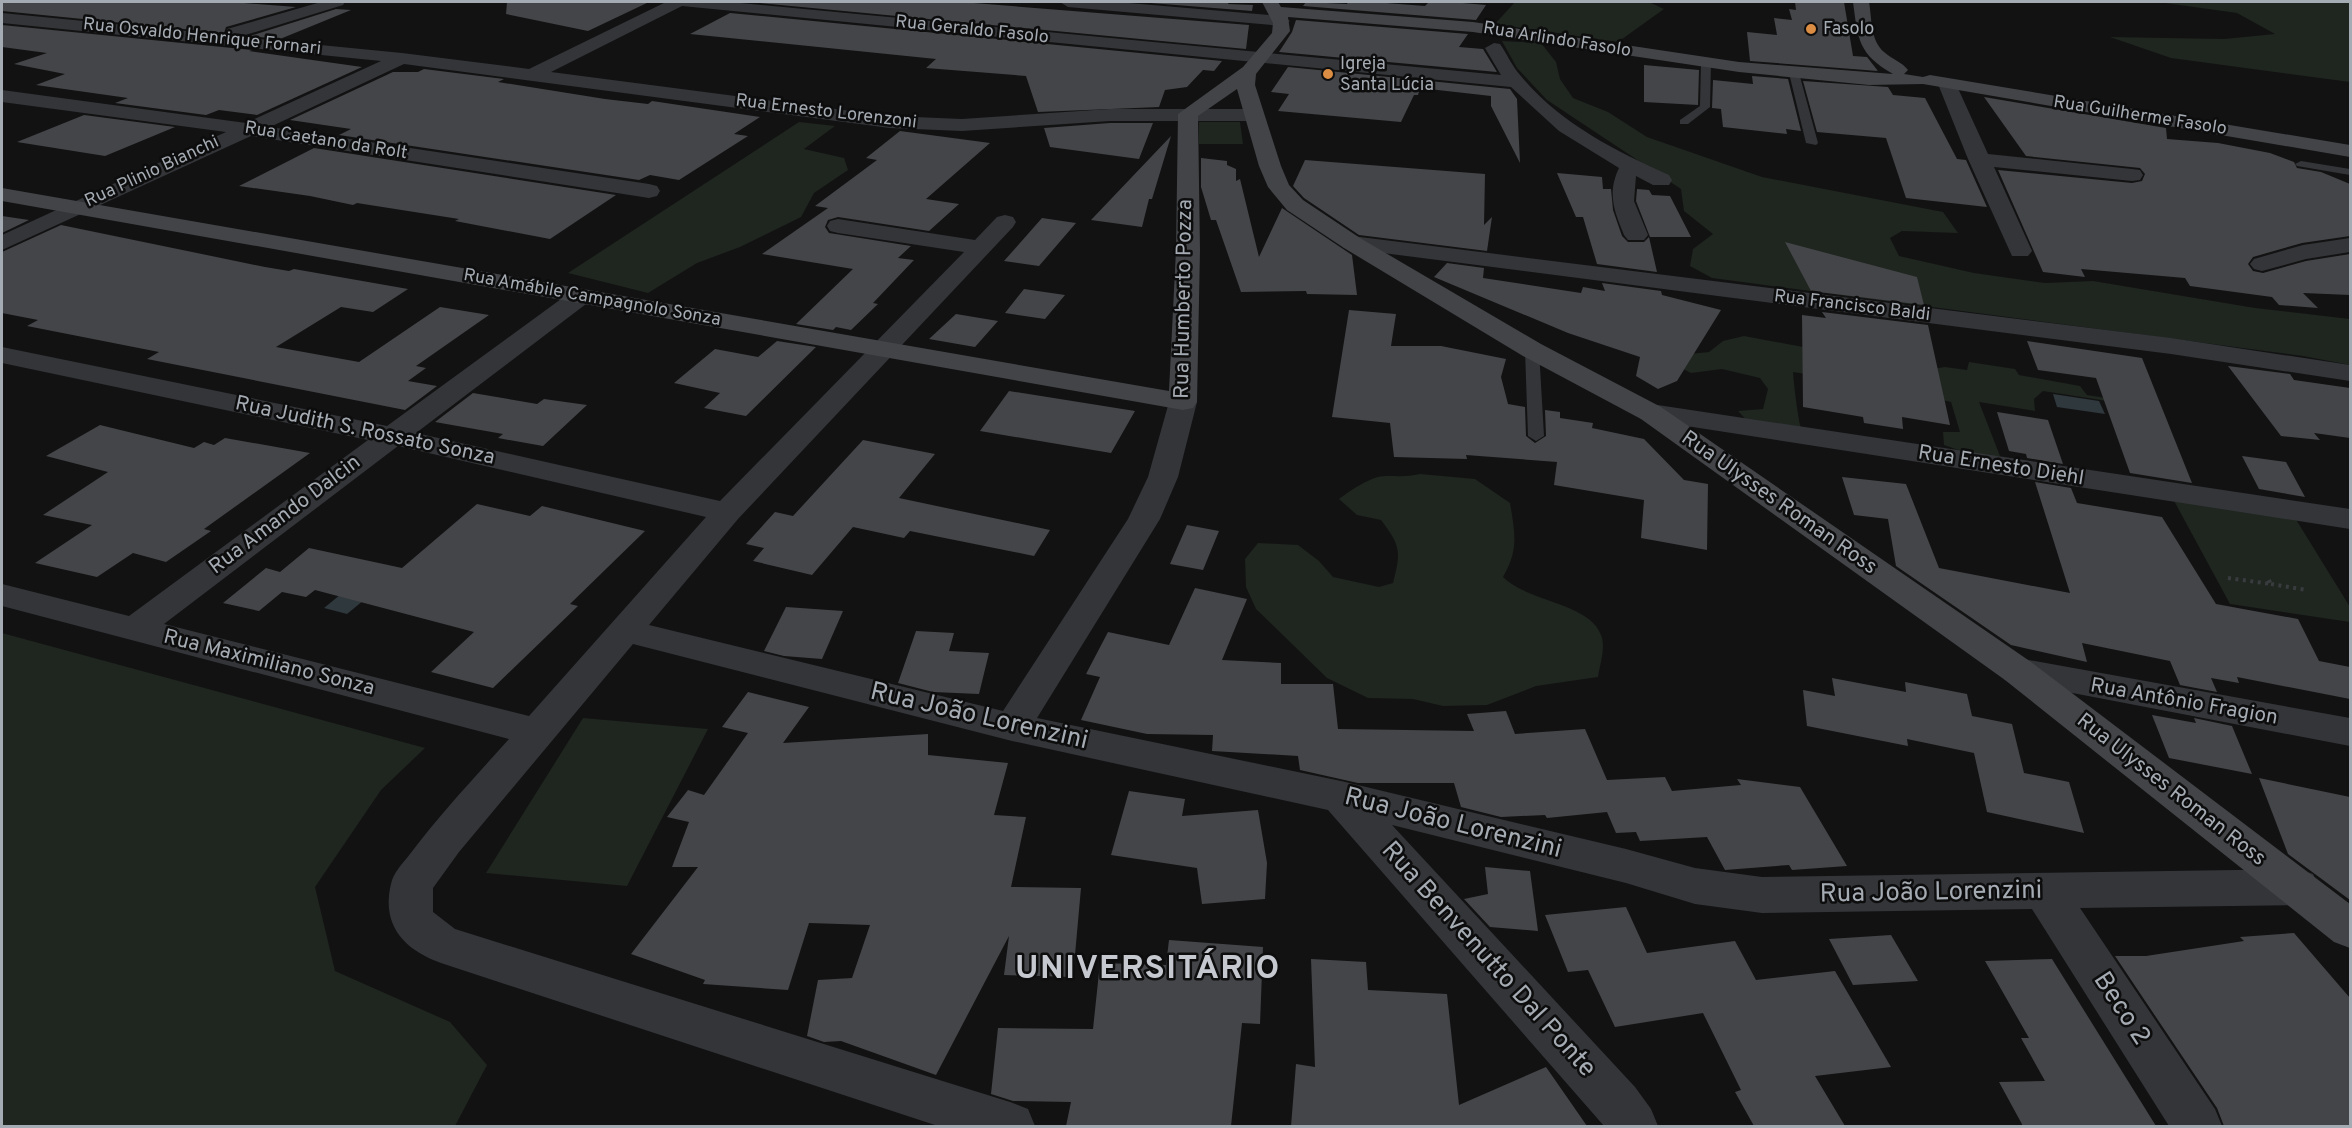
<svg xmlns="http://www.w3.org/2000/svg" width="2352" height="1128" font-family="Overpass,sans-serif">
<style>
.green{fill:#1f251f}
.water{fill:#2f383c}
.building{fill:#444548}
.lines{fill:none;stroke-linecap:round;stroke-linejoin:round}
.path{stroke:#393c3e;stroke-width:4;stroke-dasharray:3 4.5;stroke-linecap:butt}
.lane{fill:#333538;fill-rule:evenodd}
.street{fill:#333538;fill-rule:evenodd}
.secondary{fill:#424447;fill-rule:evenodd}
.poi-dot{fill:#da8d43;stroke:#0d0d0e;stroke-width:2}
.labels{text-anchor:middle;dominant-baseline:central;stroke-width:5;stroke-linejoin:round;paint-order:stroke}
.far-poi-label{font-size:18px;fill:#a5abb2;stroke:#0d0d0e;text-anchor:start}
.far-street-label{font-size:18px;fill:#a5abb2;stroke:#0d0d0e}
.street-label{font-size:21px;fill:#a5abb2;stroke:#0d0d0e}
.near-street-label{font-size:26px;fill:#a5abb2;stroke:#0d0d0e}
.near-district-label{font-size:33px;font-weight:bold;letter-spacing:1.5px;fill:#c5c9cf;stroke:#0d0d0e}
</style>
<rect width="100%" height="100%" fill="#121213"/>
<path class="green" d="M1515,2H1649L1664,9L1618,42L1495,24Z
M2158,2H2350V82L2171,58L2110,37L2224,39L2275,34L2237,13Z
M1502,41L1541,43L1556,62L1560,79L1573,98L1608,112L1647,137L1762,177L1943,212L1958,233L1902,231L1890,238L1899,256L1974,273L2045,283L2093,281L2255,308L2350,319V365L2303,356L1712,278L1690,266L1693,249L1713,234L1684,211L1681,189L1547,100L1517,68Z
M799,122L835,126L804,149L844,158L848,170L814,193L801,217L740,247L697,263L648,293L568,273Z
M1199,122H1240L1243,144H1199Z
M1744,336L1926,370L1945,367L1967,370L1969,362L2015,369L2019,375L2080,386L2087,395L2151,405L2152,408L2043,391L2034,399L2035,411L1979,402L2000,456L1988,457L1964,452L1944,445L1943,432H1960L1951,402L1864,383L1793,372C1794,385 1798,421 1802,432L1750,424L1738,411L1763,409L1768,389L1760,378L1722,369L1691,373L1660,357L1709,352L1723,341Z
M1420,474L1475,479L1510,503C1515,533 1519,550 1503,577C1528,602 1590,603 1601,635C1606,647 1600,664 1598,677L1536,686L1487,705L1443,706L1413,699L1368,698L1327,678L1256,609L1246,587L1245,559L1258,543L1298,545L1319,561L1333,577L1379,587L1393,583C1401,552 1401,546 1381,520L1357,515L1339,499C1351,490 1371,476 1386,476C1398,476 1408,477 1420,474Z
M2172,497L2292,513L2350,607V622L2230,604Z
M2,633L425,748L381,790L315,887L335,971L450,1022L487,1065L455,1126H2Z
M583,718L708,729L627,886L486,873Z"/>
<path class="water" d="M2053,394L2099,401L2105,414L2057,407Z
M363,576L386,582L347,614L324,608Z"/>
<path class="building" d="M2,2H232L296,7L226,27L224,33L2,11Z
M507,2H649L588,31L506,14Z
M762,2H961L1249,25L1246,49L760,3Z
M1138,2H1229L1228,4L1253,5L1252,11Z
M1306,2L1347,4L1348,2H1373L1425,6L1429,2H1451L1486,5L1476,20L1303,6Z
M1795,2H1844L1853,56L1867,57L1878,71L1750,61L1747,32L1777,35L1774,18L1792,20L1789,9L1796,10Z
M336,9L351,10L280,39L250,36Z
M730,13L1222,61L1214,71L1203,70L1187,87L1165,90L1159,107L1038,112L1026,76L926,68L936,59L690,34Z
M1296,20L1468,34L1459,47L1483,49L1497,72L1279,52L1292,32Z
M2,25L252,50L249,51L362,67L257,115L219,110L206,115L115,103L128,98L36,85L65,74L14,64L47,53L2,47Z
M1644,65L1699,70L1698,105L1644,102Z
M1288,67L1510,89L1517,99L1520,163L1491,106V96L1420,88L1418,95H1414L1401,122L1278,111L1289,94L1271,92Z
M424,69L504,79L498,82L605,99L648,104L652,101L760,117L734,134L748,136L679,180L650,175L639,180L339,135L351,129L290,120L393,72H418Z
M1752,76L1788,79L1801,131L1786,129L1787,134L1723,127L1721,109L1712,108L1713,80L1753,84Z
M1803,81L1888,87L1893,95L1925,98L1957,159L1966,160L1987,207L1906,198L1886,138L1817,132Z
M1984,97L2166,128L2167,139L2218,143L2270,153L2294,162L2297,168L2321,172L2350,184V236L2302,243L2253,257L2248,264L2253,271L2263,273L2306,261L2350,254V295L2303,293L2318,308L2279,305L2272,297L2190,286L2185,278L2081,269L2085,277L2043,272L1998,170L2132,183L2142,181L2145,174L2140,168L2026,156Z
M84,115L175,127L105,156L17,142Z
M1110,123H1153L1139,159L1050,147L1044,128Z
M900,131L990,143L926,199L959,204L929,231L838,217L828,220L825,227L829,233L911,246L898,258L914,260L873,303L878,304L851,330L836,327L833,330L796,324L853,269L762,254L828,208L815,206L877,160L866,158Z
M1171,136L1152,199H1149L1142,227L1091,220Z
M314,148L616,195L550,239L455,221L459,219L357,203L353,205L310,196L239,186Z
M1201,158L1227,161V165L1236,169V181L1240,179L1259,257L1282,208L1352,255L1357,295L1307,294L1306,291L1241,292L1216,220H1211L1201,187Z
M1305,160L1485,174L1484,225L1492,217L1487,251L1359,235L1304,198L1293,186Z
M1557,173L1602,177L1603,189H1611L1613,210L1622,236L1628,242H1644L1649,237L1657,272L1597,264L1583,217H1576Z
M1637,189L1649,190L1652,195L1670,196L1691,237H1650L1636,201Z
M2,216L29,220L2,233Z
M1042,218L1076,223L1039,266L1004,261Z
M61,225L265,267L289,271L294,269L408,289L373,312L341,307L276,347L359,362L440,307L489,315L416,366L426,368L408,381L437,386L405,410L147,359L159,352L27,326L38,320L2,313V252Z
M1785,242L1917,277L1924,305L1811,291Z
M1447,263L1484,268L1483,278L1581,293L1583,287L1605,291L1602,283L1661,291L1662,295L1721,310L1677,381L1658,389L1636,376L1640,357L1568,333L1434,277Z
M1024,289L1065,295L1045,319L1005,313Z
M1349,310L1396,314L1391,346H1441L1506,359L1501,377L1508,404L1525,407L1526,436L1535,443L1546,436L1545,410L1560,412V418L1593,423L1592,428L1644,439L1684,480L1708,484L1707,550L1641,538L1644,500L1554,485L1557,462L1466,455L1467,459L1394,457L1390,423L1332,417Z
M1822,312L1928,325L1950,425L1902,417L1903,429L1864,423L1863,417L1803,407L1802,315L1826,318Z
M956,314L998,321L975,347L929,339Z
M777,341L816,347L746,416L704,408L720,393L674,383L715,349L758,357Z
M2027,341L2142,358L2192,483L2130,473L2096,378L2038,370Z
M2228,366L2290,374L2294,380L2350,388V438L2314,433L2320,440L2281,436Z
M1009,391L1135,411L1111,453L980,431Z
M473,393L537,404L544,399L587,405L543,446L498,438L503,434L435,422Z
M1997,412L2048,420L2063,464L2027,458L2026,454L2009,451Z
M100,425L194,448L204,442L214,445L225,438L310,453L204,529L211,531L166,562L133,553L97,577L35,563L92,525L43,515L108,472L46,456Z
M863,440L935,454L899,498L1050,530L1034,556L910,531L904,538L853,527L812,575L753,561L764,548L746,544L775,512L793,516Z
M2242,456L2286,462L2305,497L2259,489Z
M1842,477L1906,484L1939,568L2070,593L2035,482L2071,488L2077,503L2162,517L2216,604L2298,619L2319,661L2350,667V699L2237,677L2239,683L2211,678L2217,692L2180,685L2170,661L2082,643L2087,662L2011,645L1896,566L1888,519L1854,515Z
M477,504L530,516L542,506L645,531L570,604L578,606L493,688L431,672L474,632L315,590L306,597L282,592L259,611L223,603L266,568L280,572L309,548L402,568Z
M1187,525L1219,531L1203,570L1170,564Z
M1195,588L1247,599L1222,660L1281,663V684H1333L1338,729L1474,731L1467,714L1506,711L1515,734L1585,729L1607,780L1665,777L1672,791L1741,785L1737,779L1800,787L1847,866L1792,870L1789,865L1725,870L1707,837L1640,841L1636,832L1616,833L1607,812L1547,818L1545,815L1501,817L1461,807L1454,783H1358L1300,770L1298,756L1212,751L1213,735L1147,734L1081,720L1100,677L1086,674L1108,632L1169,645Z
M786,607L843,611L822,659L784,656L764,651Z
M916,631L954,633L949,651L989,653L979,694L933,692L898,683Z
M1832,678L1906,692L1905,682L1967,694L1972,716L2012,724L2024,773L2069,782L2084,833L1987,812L1974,753L1907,739L1908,746L1807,726L1803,690L1835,696Z
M748,692L809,707L783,743L928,734V755L1008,763L994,815L1026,817L1011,887L1081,888L1073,977L1004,975L1009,936L936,1075L841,1041L824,1042L807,1036L818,980L852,978L870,925L809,923L788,990L703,984L705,980L631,954L698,867H672L689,822L667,817L688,790L704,795L748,733L722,727Z
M2152,715L2196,723L2194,718L2232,726L2252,774L2169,758Z
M2259,778L2350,797V900L2288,854Z
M1129,791L1185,799L1182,816L1258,810L1267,863L1265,899L1202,904L1197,868L1111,855Z
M1485,867L1530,871L1538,931L1490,927L1464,899L1488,894Z
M1626,907L1647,953L1735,941L1756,980L1835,971L1891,1067L1815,1076L1845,1126H1754L1735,1092L1741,1090L1703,1013L1615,1027L1588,970L1568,972L1545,915Z
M2294,933L2350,998V1126H2224L2217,1108L2115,956H2146L2244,941L2240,937Z
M1891,935L1918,981L1853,985L1829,939Z
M1169,940L1263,947L1260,1024L1242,1023L1231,1126H1066L1071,1102L1013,1101L991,1094L998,1028L1093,1029L1100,963L1166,965Z
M1311,959L1366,962L1368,990L1447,994L1459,1105L1546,1067L1587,1126H1291L1296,1064L1315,1067Z
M2052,959L2156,1126H2023L1999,1082L2045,1081L2021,1038H2029L1985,961Z"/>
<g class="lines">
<path class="path" d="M2228,578L2271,584L2267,577
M2271,584L2306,590"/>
<path class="lane" d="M1706,60L1711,63L1710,107L1688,124H1680V120L1700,106L1701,63Z
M1794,70L1799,73L1818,143L1816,145L1806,143L1789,73Z
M2301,161L2350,169V175L2297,166L2295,164Z
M1532,346L1539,350L1544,436L1536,441L1528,436L1525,350Z"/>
<path class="street" d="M321,2H345L343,5L239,37L402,53L529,69L666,2H730L1501,75L1485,48L1494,43L1500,44C1507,54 1512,66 1520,75C1558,122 1615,151 1669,175L1672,180L1669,185H1653L1636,176L1634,201L1648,235L1644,240H1628L1624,235C1614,211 1607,193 1619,168L1559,131L1511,87L682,6L551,72L890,116L962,119L1110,109H1253L1263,115L1253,121H1110L962,131L890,128L404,64L270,127L649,184L657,186L660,191L657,196L649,198L251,136L2,250V235L226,132L2,102V90L246,123L381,61L2,23V13L226,35L227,29Z
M1060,2H1117L1282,16L1290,21L1282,26L1068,7Z
M1947,78L1956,84L1988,154L2132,169L2140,170L2143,175L2140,180L2132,181L1994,167L2032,251L2028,256H2012L1968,159L1938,84Z
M1005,215L1013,217L1016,222L1013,227L738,519L649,625L1003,711L1128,519L1148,477L1169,402L1173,396L1183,394L1193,396L1197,402L1178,477L1160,519L1037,718L1341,781L1626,849L1695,868L1762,877L2298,869L2313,874L2319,887L2313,900L2298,905L2080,908L2215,1109L2222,1126H2169L2032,909L1762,913L1695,904L1626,883L1392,825L1635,1087L1651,1109L1658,1126H1604L1328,810L1012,741L633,644L459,852L433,888V912L455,929L1010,1102L1028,1109L1035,1126H938L441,963C404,950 381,925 391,884C393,873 403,863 410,854C441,813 475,777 509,739L2,606V584L129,616L368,440L2,363V347L387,426L572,291L581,289L590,291L593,296L590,301L416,433L720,501L964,252L838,233L830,231L827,226L830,221L838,219L975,240L997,217ZM398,446L706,517L529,716L164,624Z
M1352,236L2171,338L2350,365V381L2171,354L1344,248L1340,243L1344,238Z
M2350,238V252L2306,259L2262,271L2254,269L2250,264L2254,259L2303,245Z
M1651,404L2350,509V529L1641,419L1637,413L1641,407Z
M2018,658L2350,718V746L2005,680L2000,671L2005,662Z"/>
<path class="secondary" d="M1262,2H1278L1281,7L1473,22L1739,62L1893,74C1858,54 1858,39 1853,2H1869C1872,18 1870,40 1884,52C1892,59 1902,62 1908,70L1904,74L1923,77L1930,75L2350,145V157L1923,84L1869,85L1739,72L1473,32L1288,17L1290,31L1256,74L1255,85L1281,166L1289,185L1303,200L1360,238L1541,344L1661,407L2031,662L2350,904V948L2334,942L2005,680L1641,419L1523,356L1344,248L1287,210L1268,187L1259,166L1237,89L1198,116L1200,250L1197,402L1193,408L1183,410L2,201V188L1169,391L1176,250L1178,114L1243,67L1272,33L1273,23Z"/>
</g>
<g class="poi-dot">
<circle cx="1811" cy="29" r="6"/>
<circle cx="1328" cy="74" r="6"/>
</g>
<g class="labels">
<g class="far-poi-label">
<text x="1823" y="29">Fasolo</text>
<text x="1340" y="64">Igreja<tspan x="1340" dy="21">Santa Lúcia</tspan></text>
</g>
<g class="far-street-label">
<text transform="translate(972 30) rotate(6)">Rua Geraldo Fasolo</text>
<text transform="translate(202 37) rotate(6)">Rua Osvaldo Henrique Fornari</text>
<text transform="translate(1557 40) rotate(9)">Rua Arlindo Fasolo</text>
<text transform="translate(826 112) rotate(7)">Rua Ernesto Lorenzoni</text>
<text transform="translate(2140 116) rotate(9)">Rua Guilherme Fasolo</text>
<text transform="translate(326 141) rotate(9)">Rua Caetano da Rolt</text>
<text transform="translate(152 172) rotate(-25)">Rua Plinio Bianchi</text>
<text transform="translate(592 298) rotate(10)">Rua Amábile Campagnolo Sonza</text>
<text transform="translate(1852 306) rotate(7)">Rua Francisco Baldi</text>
</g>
<g class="street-label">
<text transform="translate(1184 299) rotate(-89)">Rua Humberto Pozza</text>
<text transform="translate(365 431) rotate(12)">Rua Judith S. Rossato Sonza</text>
<text transform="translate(2001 466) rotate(9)">Rua Ernesto Diehl</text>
<text transform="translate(1779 503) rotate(35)">Rua Ulysses Roman Ross</text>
<text transform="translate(285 515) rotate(-37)">Rua Amando Dalcin</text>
<text transform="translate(269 663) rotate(14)">Rua Maximiliano Sonza</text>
<text transform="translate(2184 702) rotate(10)">Rua Antônio Fragion</text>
<text transform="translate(2171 790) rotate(38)">Rua Ulysses Roman Ross</text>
</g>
<g class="near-street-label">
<text transform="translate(979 717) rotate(13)">Rua João Lorenzini</text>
<text transform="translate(1453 824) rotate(14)">Rua João Lorenzini</text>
<text transform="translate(1931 893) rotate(-1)">Rua João Lorenzini</text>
<text transform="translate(1488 960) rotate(48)">Rua Benvenutto Dal Ponte</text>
<text transform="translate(2121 1009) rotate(57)">Beco 2</text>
</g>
<g class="near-district-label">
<text x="1148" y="970">UNIVERSITÁRIO</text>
</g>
</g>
<rect width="2352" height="1128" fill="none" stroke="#a5abb2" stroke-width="6"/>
</svg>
